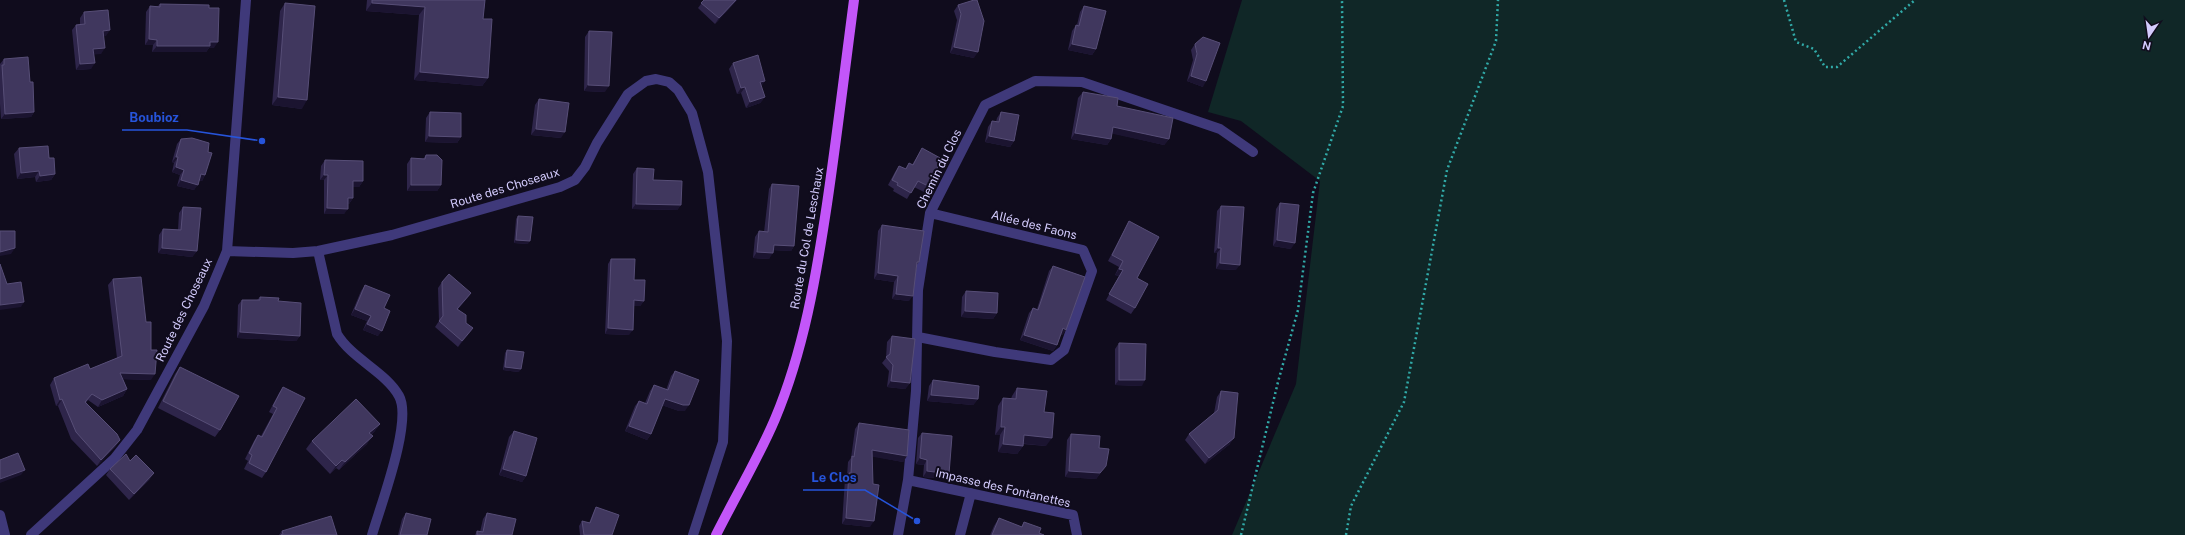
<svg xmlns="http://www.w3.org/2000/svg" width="2185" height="535" font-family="'Public Sans',sans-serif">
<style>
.green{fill:#102727}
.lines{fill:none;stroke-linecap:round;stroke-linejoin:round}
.path{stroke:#31aaa8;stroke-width:2.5;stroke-dasharray:2 3;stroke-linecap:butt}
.minor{stroke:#3f397a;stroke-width:10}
.major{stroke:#c356f9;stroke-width:10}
.wall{fill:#2e254a}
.shaded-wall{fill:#1b1430}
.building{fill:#40375e;stroke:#574e77}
.labels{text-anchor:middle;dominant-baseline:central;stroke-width:4;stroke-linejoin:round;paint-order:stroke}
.street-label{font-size:12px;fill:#d3cbfd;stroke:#100c1d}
.leader{fill:none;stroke:#2654da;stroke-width:1.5}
.callout-dot{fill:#2654da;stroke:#100c1d;stroke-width:1.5}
.callout-label{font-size:13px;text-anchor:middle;font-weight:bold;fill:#2654da;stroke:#100c1d;stroke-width:4;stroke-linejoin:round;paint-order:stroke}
</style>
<rect width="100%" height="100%" fill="#100c1d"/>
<path class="green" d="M1242,0H2185V535H1232L1296,384L1320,181L1241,121L1208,112Z"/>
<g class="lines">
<path class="path" d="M1784,0L1796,42L1814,49L1825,67H1837L1915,0
M1241,535L1278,382L1298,310L1313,193L1343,106L1342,0
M1346,535L1351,506L1404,402L1447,170L1496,41L1498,0"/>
<path class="minor" d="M227,251L246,0
M318,251L337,334C352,359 386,372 399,396C413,421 380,507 372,535
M918,337L995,352L1051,360L1064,350L1092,271L1083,250L930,213
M908,480L1073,515L1077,535
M0,515L5,535
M31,535L114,459L137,430L204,306L227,251L293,253L318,251L392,235L560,187L575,180L585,167L597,143L628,94L646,81L656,79L669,82L678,90L692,113L708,172L727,341L723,442L693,535
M898,535L908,480L916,391L918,290L930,213L985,105L1035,81L1082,82L1220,129L1253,152
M960,535L971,493"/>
<path class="major" d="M716,535C735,497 758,459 775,419C804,350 816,277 827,204C837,136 845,68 854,0"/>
</g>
<path class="wall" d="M367,0H485L483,19L488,78L482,86L414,80L419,15L366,11Z
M704,0H737L715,24L698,8Z
M285,3L302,109L272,105L280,11Z
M160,4L214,48H209L206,52H152L153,45H145L146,12L150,6H158Z
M958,5L974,58L950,53L957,20L954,11Z
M1084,6L1096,49L1092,55L1068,50L1072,31L1076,25H1077L1080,12Z
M84,12L106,36H104L101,54H94L91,69L76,70L72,30L76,25L80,24V18Z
M589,31L605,92L584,91L585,37Z
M1195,44L1203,87L1187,81L1193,60L1191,50Z
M4,59L30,82L34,112L31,117L1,119L0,104V64Z
M733,63L765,81L761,86L765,97L760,103L746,108L741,93L737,94L729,69Z
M1083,92L1117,106L1169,139L1164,145L1112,133L1111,139L1107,145L1071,139L1078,98Z
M539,99L561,138L531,135L535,105Z
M430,112L461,137L457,143L425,142L426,118Z
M1001,112L1014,141L1010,147L985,142L988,127L992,121L996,122L997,118Z
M181,139L208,152L205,175L202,181L199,180L194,190L177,186L180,175L172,172L174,163L172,162L177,144Z
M19,148L49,158L55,174L51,180L36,182L35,177L17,179L14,154Z
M922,148L928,186L924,192L914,187L907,199L893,191L894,189L888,185L895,172L899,166L905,169L909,163L912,165Z
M426,155L441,185L437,191H407V164L411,158L423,159Z
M325,160L363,181L359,187H353V198L349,204H348L344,214H324V180H320L321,166Z
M637,168L653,180L681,205L677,210L632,209L633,174Z
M772,184L794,246L791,251L773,250L769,259L753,258L755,237L759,231L764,232L769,189Z
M1280,203L1291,249L1273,246L1276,209Z
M1221,206L1236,270L1216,269L1217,253H1214L1217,211Z
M183,207L197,251L192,257L158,253L159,235L163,229L178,230L179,213Z
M518,216L528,244L514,243L516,219Z
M1129,221L1137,278L1135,308L1131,314L1106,300L1119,276L1115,275L1119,267L1108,261L1126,227Z
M882,225L919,262L916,266L909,301L892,299L894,282L874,279L878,231Z
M611,259L634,280L644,301L640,306H634L629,335L605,334L608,264Z
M1053,266L1066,330L1062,335H1060L1057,345L1053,351L1020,340L1029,313L1033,308L1037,309L1049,271Z
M113,279L151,380L123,379L127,389L123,396L98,407L88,400L86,403L120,440L115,447L97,466L71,439L58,406H56L50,385L54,378L90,369L117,358L108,285Z
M442,282L471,293L458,309L466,323L473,328L458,347L435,327L439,321L438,288Z
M365,285L384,308L378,336L363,330L367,321L351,315L361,291Z
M966,291L997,313L993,319L961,317L962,297Z
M260,297L278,301L300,336L296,341L237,338L238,305L242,300H257Z
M892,336L910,383L905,389L887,387L889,371L882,363L886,358L887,342Z
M1119,343L1142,386L1115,385V349Z
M507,350L519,372L503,370L505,353Z
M180,367L220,430L215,437L158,408L175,374Z
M675,371L685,411H679L662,405L651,434L647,440L625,431L635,406L639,401L645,403L650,391L654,385L666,390L671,376Z
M933,380L978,399L973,405L927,401L929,386Z
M283,387L266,472L262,478L244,469L248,461L245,459L254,441L258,435L261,436L273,414L269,412L279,393Z
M1017,388L1044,412L1046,446L1023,444V446L1017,454L998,452L1000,435H995L998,406L1003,398L1011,399L1012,396Z
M1221,391L1230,444L1205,464L1185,440L1189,434L1214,413L1217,397Z
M859,423L907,456L903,462L872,456L870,527L842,524L845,479L847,476L848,462L851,458L855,429Z
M380,424L374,432L371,435L367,444L339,470L336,468L330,474L306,449L312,441Z
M514,431L526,476L522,482L499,475L509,437Z
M922,433L945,479L923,477L924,465L916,464L918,438Z
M1071,434L1099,448L1106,466L1096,479L1065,477L1067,440Z
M130,461L150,479L129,500L106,475L110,469Z
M596,507L612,535H580L579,526L582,521L589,523L593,513Z
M406,513L427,535H398L402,519Z
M487,513L512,535H475L477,531L480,532L483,519Z
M999,518L1021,527L1024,522L1039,533L1044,535H990L994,526Z
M282,531L337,535H279Z"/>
<path class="shaded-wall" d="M736,0H737L715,24L719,18Z
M372,3L425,7L419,15L366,11Z
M110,30L106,36L99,37L103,31Z
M149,39L157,40L153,45H145Z
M210,42H218L214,48H209L206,52H152L157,46Z
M1072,44L1096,49L1092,55L1068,50Z
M954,47L978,52L974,58L950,53Z
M105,48L101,54L89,55L93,49Z
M95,63L91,69L76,70L80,64Z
M420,72L488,78L482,86L414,80Z
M1191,76L1206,81L1203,87L1187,81Z
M765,81L761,86L760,82Z
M588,85L609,86L605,92L584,91Z
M745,87L741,93L737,94L741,88Z
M278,97L307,100L302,109L272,105Z
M765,97L760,103L746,108L750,102Z
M34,112L31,117L1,119L5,114Z
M1113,127L1169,139L1164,145L1109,133Z
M536,129L565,132L561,138L531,135Z
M1075,133L1111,139L1107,145L1071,139Z
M429,136L461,137L457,143L425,142Z
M989,136L1014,141L1010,147L985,142Z
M176,157H178L174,163L172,162Z
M176,167L184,170L180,175L172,172Z
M39,171L35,177L17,179L21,173Z
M55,174L51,180L36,182L40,176Z
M201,174L205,175L202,181L197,180Z
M324,175H328L324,180H320Z
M181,180L198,185L194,190L177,186Z
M353,181H363L359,187H349Z
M411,185H441L437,191H407Z
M348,198H353L349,204H344Z
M636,204L681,205L677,210L632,209Z
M327,208L348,209L344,214H324Z
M516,240L530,241L528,244L514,243Z
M1277,240L1295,243L1291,249L1273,246Z
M774,245L794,246L791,251L770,250Z
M15,248L11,254L0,256V252Z
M162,248L197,251L192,257L158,253Z
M1218,248H1221L1217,253H1214Z
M757,252L773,253L769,259L753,258Z
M1220,263L1240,265L1236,270L1216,269Z
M1119,269L1123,270L1119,276L1115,275Z
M878,273L898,276L894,282L874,279Z
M471,293L467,299L453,315L457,309Z
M896,294L913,296L909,301L892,299Z
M634,300L644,301L640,306H630Z
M24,302L21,307L0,310V305Z
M355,309L371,316L367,321L351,315Z
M965,311L997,313L993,319L961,317Z
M367,324L382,331L378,336L363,330Z
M473,328L469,334L458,347L462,341Z
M608,328L633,330L629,335L605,334Z
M1063,328L1066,330L1062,335L1059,334Z
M240,332L300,336L296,341L237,338Z
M1024,335L1057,345L1053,351L1020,340Z
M505,367L521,369L519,372L503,370Z
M120,373L155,374L151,380L116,379Z
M1119,380H1145L1142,386L1115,385Z
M891,381L910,383L905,389L887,387Z
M127,389L123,396L98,407L102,400Z
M931,395L978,399L973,405L927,401Z
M62,399L58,406H56L60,400Z
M665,399L689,405L685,411H679L661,405Z
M380,424L374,432L364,441L369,433Z
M629,426L651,434L647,440L625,431Z
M1001,427H1005L1000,435H995Z
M1024,435L1052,438L1046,446L1019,443Z
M373,436L367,444L339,470L345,462Z
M1234,438L1230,444L1205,464L1209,458Z
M120,440L115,447L97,466L101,460Z
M1003,444L1023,446L1017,454L998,452Z
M872,450L907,456L903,462L868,456Z
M920,458L927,460L924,465L916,464Z
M342,460L336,468L330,474L336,466Z
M1106,466L1096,479L1065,477L1069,471Z
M503,469L526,476L522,482L499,475Z
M25,470L21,475L0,483V479Z
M927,471L949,474L945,479L923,477Z
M154,473L150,479L129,500L134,494Z
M846,518L874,521L870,527L842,524Z"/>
<path class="building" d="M372,0H485L483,19H492L488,78L420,72L425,7L372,3Z
M704,0H736L719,18L701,3Z
M974,0H977L984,21L978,52L954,47L961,14L958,5Z
M285,3L315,6L307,100L278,97Z
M160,4L209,5V8H219L218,42H210V46H157V40L149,39L150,6L160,7Z
M1084,6L1106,11L1096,49L1072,44L1076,25L1079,26Z
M108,10L110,30L103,31L105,48L93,49L95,63L80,64L76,25L85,24L84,12Z
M589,31L612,32L609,86L588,85Z
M1203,37L1220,43L1206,81L1191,76L1197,54L1195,44Z
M758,55L765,81L760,82L765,97L750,102L745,87L741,88L733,63Z
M28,57L30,82H33L34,112L5,114L2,65H4V59Z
M1083,92L1118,98L1117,106L1173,118L1169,139L1113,127L1111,139L1075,133Z
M539,99L569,103L565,132L536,129Z
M430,112L461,113V137L429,136Z
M1001,112L1019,115L1014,141L989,136L992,121L999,122Z
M192,138L209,143L208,152L212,153L205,175L201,174L198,185L181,180L184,170L176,167L178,157H176L181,139Z
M48,146L49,158H54L55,174L40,176L39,171L21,173L19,148Z
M922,148L942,159L928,186L918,181L911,193L897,185L898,183L892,180L899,166L906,169L909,163L913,165Z
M426,155H437L442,160L441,185H411V158L425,159Z
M325,160L363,161V181H353V198H348V209L327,208L328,175H324Z
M637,168L654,169L653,180L682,181L681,205L636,204Z
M772,184L799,186L794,246L774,245L773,253L757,252L759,231L768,232Z
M1280,203L1299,205L1295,243L1277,240Z
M1221,206L1244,207L1240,265L1220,263L1221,248H1218Z
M183,207L201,208L197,251L162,248L163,229L181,230Z
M518,216L533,217L530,241L516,240Z
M1129,221L1159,237L1137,278L1148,284L1135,308L1109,294L1123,270L1119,269L1123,261L1112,255Z
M882,225L924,231L919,262H917L913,296L896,294L898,276L878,273Z
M0,231H15V248L0,252Z
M611,259H635L634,280H645L644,301L634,300L633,330L608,328Z
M0,264L7,284L21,282L24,302L0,305Z
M1053,266L1085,277L1066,330L1063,328L1057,345L1024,335L1033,308L1038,310Z
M449,274L471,293L457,309L466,315V323L473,328L462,341L439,321L443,316L442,282Z
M141,277L146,322H151V350H157L155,374L120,373L127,389L102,400L92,394L85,402L117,434L120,440L101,460L76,432L62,399L60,400L54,378L88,364L90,369L122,356L113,279Z
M365,285L390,295L384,308L390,311L382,331L367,324L371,316L355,309Z
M966,291L998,293L997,313L965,311Z
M260,297L279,298L278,301L301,303L300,336L240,332L242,300H260Z
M892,336L915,339L910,383L891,381L893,365L886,357L890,354Z
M1119,343L1146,344L1145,380H1119Z
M507,350L524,352L521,369L505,367Z
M180,367L239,396L220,430L163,401Z
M675,371L699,380L689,405H683L665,399L651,434L629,426L639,401L647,404L654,385L668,390Z
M933,380L979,386L978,399L931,395Z
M283,387L305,398L266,472L249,463L252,455L249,453L258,435L262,437L277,408L273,406Z
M1017,388L1047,391L1044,412L1054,413L1052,438L1024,435L1023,446L1003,444L1005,427H1001L1003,398L1016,399Z
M1221,391L1238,393L1234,438L1209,458L1189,434L1218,410Z
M356,399L380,424L369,433L373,436L362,446L345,462L342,460L336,466L312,441Z
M859,423L909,430L907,456L872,450L873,484L879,485L874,521L846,518L849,473H851L852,456L854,457Z
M514,431L537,438L526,476L503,469Z
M922,433L952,436L949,474L927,471V460L920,458Z
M1071,434L1100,436L1099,448L1109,449L1106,466L1100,473L1069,471Z
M18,453L25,470L0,479V460Z
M126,454L130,461L136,455L154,473L134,494L110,469Z
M596,507L619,515L612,535H584L582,521L590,523Z
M406,513L431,519L427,535H400Z
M487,513L516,519L512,535H477V531L483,532Z
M331,516L337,535H281L283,534L282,531Z
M999,518L1022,527L1024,522L1041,528L1039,533L1044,535H992Z"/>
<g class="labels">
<g class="street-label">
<text transform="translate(939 169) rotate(-64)">Chemin du Clos</text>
<text transform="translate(505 188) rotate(-17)">Route des Choseaux</text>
<text transform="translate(1034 225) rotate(14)">Allée des Faons</text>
<text transform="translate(807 238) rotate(-80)">Route du Col de Leschaux</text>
<text transform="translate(184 310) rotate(-64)">Route des Choseaux</text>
<text transform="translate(1003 488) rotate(13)">Impasse des Fontanettes</text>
</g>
</g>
<path class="leader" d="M262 141L187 130H122M917 521L865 490H803"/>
<g class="callout-dot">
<circle cx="262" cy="141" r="4"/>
<circle cx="917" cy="521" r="4"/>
</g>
<g class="callout-label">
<text x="154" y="122">Boubioz</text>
<text x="834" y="482">Le Clos</text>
</g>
<g transform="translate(2149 36) rotate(193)" stroke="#100c1d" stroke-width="3" paint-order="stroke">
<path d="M0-3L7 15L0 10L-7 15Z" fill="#d3cbfd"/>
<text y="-6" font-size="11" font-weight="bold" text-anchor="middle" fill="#d3cbfd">N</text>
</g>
</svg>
